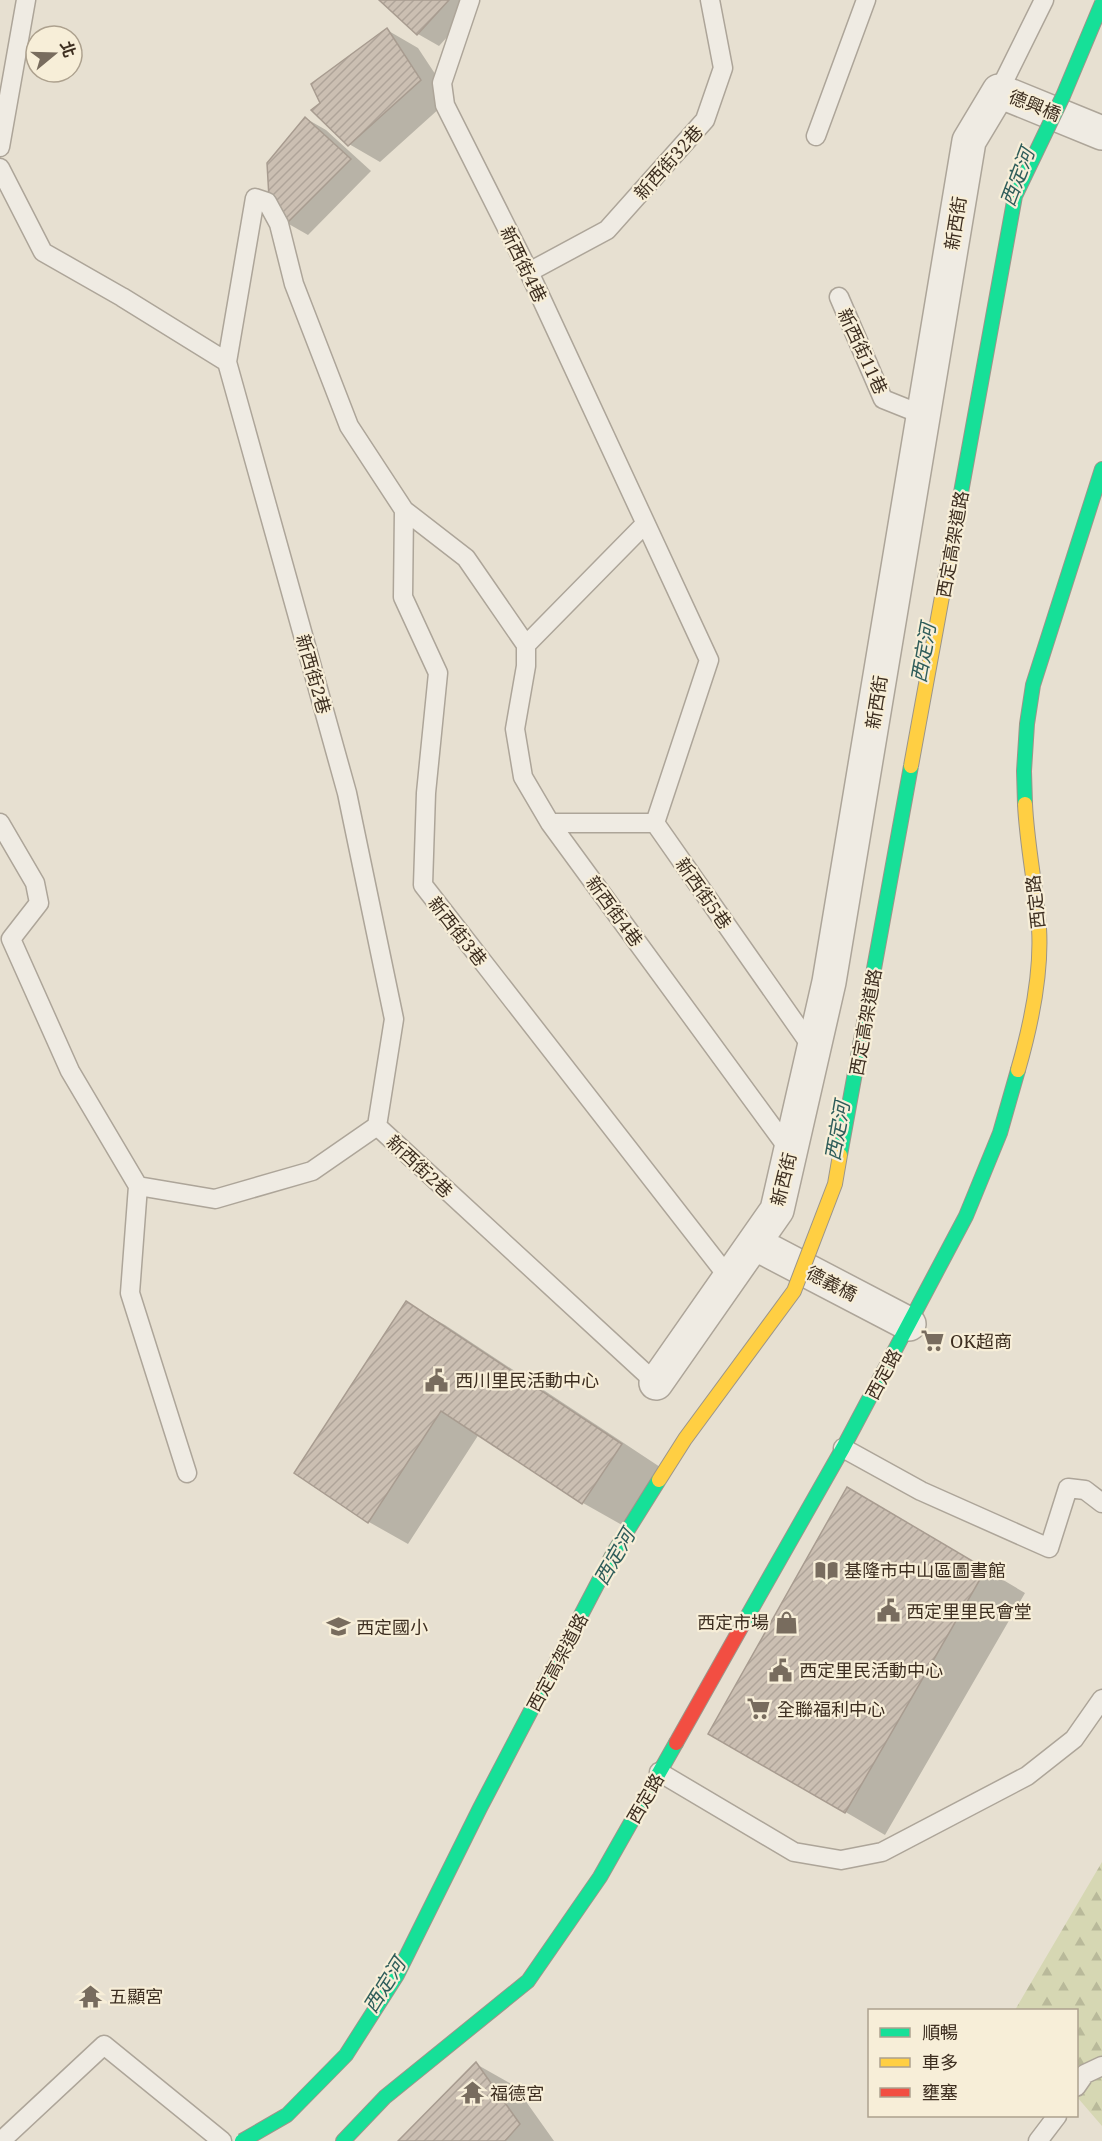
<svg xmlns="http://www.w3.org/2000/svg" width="1102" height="2141" font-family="'Noto Serif','Noto Sans TC',serif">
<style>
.forest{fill:url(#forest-firs)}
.shadow{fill:#0003}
.building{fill:url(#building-hatch);stroke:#a89c90;stroke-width:1.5}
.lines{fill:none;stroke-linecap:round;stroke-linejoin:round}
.lane-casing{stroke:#ada599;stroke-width:21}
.street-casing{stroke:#ada599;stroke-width:36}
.fast-casing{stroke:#9c958a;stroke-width:16}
.slow-casing{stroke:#9c958a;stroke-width:16}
.jam-casing{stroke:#9c958a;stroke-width:16}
.lane{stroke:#efebe3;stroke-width:18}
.street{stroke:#efebe3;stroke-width:33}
.fast{stroke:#16e098;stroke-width:14}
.slow{stroke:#ffcf43;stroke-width:14}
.jam{stroke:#f24e42;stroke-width:14}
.fast-bridge-casing{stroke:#9c958a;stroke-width:16;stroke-linecap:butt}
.slow-bridge-casing{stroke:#9c958a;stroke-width:16;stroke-linecap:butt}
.fast-bridge{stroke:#16e098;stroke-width:14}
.slow-bridge{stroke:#ffcf43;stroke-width:14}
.labels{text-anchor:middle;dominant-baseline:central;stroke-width:4.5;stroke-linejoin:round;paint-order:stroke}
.street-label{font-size:18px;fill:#3d2e20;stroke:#f7eed8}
.poi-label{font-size:18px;fill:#3d2e20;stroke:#f7eed8;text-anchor:start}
.water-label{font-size:20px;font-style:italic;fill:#2f5d5a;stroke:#f7eed8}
</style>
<defs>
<pattern id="forest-firs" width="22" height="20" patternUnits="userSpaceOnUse" patternTransform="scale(1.5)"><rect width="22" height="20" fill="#d6d7b3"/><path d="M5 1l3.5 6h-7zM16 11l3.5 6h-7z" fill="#b9b99a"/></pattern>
<pattern id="building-hatch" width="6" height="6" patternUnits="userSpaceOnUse" patternTransform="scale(1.5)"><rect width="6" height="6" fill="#cbbfb2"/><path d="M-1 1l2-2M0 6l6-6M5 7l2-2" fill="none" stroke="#afa499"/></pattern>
</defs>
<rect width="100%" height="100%" fill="#e7e0d1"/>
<path class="forest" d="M1102,1862V2126L1077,2097L1076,2010H1015Z"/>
<path class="shadow" d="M381,0H478L480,1L439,46L418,34Z
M387,30L418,48L451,98L380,162L349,144L322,103Z
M305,118L326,130L371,171L308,235L287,223Z
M406,1303L445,1325L660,1467L622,1525L583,1503L479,1434L408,1544L369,1522L296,1473Z
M887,1511L1025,1593L885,1835L710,1733Z
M476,2064L515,2086L554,2141H400Z"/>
<path class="building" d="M379,0H449L417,35Z
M387,28L421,80L348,146L311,110L320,103L311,84Z
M305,117L351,159L286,224L269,198L267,163Z
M406,1301L622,1444L582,1504L441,1411L368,1523L294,1473Z
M847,1487L986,1569L845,1813L708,1734Z
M476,2062L520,2124L505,2141H398Z"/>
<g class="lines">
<defs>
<path id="lane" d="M470,0L442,83L445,105L529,272L709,660L655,823
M999,91L1044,0
M816,136L866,0
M0,147L26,0
M0,168L43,252L122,297L227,362
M529,272L607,230L705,120L723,68L710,0
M839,297L883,399L923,415
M404,510L403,597L438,673L426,793L423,885L729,1278
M526,645L645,524
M0,823L35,883L39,903L11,939L70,1071L138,1186L215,1199L312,1171L377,1126
M550,823H655L814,1050
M377,1126L394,1019L347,793L227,362L255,198L267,202L279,224L294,284L349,426L404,510L466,558L526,645V666L515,729L523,777L550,823L790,1151
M377,1126L656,1383
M138,1186L130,1293L187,1473
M843,1448L921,1491L1049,1548L1068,1488L1085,1490L1102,1503
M659,1772L794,1852L841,1860L882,1852L1027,1776L1074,1739L1102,1699
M1076,2087L1085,2074L1102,2066
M1,2141L104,2045L222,2141
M1038,2141L1057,2116"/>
<path id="street" d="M754,1243L909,1324
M656,1383L777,1210L829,982L969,141L999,91L1102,133"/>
<path id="fast" d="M1025,804L1024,771L1027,724L1033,685L1102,469
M743,1624L843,1448L966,1216L1000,1133L1018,1070
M343,2141L385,2097L528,1981L600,1877L676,1743"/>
<path id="slow" d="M1018,1070C1031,1025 1042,975 1039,928C1036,887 1027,846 1025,804"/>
<path id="jam" d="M676,1743L743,1624"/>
</defs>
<use href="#lane" class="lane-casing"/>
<use href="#street" class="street-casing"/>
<use href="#fast" class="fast-casing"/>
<use href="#slow" class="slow-casing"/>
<use href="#jam" class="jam-casing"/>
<use href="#lane" class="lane"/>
<use href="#street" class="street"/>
<use href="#fast" class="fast"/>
<use href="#slow" class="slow"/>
<use href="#jam" class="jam"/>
<defs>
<path id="fast-bridge" d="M952,542L1015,196L1063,96L1102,3
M840,1155L911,766
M242,2141L287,2115L346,2055L397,1975L480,1808L614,1552L659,1480"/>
<path id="slow-bridge" d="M911,766L952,542
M659,1480L685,1439L794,1291L835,1184L840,1155"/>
</defs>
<use href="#fast-bridge" class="fast-bridge-casing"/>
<use href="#slow-bridge" class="slow-bridge-casing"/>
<use href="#fast-bridge" class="fast-bridge"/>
<use href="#slow-bridge" class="slow-bridge"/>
</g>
<defs>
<symbol id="supermarket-bare" viewBox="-9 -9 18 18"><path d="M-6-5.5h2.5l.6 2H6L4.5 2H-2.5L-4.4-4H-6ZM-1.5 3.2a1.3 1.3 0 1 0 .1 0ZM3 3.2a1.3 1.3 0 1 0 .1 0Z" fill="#786c5e" stroke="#f7eed8" stroke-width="2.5" paint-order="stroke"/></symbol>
<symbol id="civic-bare" viewBox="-9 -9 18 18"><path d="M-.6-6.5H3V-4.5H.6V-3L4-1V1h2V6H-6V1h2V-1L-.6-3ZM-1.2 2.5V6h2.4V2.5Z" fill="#786c5e" stroke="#f7eed8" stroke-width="2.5" paint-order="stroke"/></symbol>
<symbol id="library-bare" viewBox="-9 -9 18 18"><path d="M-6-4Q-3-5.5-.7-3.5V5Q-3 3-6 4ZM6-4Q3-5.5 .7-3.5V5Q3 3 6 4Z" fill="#786c5e" stroke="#f7eed8" stroke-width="2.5" paint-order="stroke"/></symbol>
<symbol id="shop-bare" viewBox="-9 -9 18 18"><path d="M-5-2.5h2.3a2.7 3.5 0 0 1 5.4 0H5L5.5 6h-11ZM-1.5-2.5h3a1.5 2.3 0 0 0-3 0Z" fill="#786c5e" stroke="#f7eed8" stroke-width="2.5" paint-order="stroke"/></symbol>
<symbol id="school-bare" viewBox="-9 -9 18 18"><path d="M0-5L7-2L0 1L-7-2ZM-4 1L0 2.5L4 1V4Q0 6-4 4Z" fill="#786c5e" stroke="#f7eed8" stroke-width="2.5" paint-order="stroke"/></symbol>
<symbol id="temple-bare" viewBox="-9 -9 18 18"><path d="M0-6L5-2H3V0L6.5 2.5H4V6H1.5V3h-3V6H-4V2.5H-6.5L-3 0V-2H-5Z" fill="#786c5e" stroke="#f7eed8" stroke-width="2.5" paint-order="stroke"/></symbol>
</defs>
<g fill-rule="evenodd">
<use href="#supermarket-bare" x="916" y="1324" width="33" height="33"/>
<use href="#civic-bare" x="420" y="1364" width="33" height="33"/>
<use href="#library-bare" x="810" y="1554" width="33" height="33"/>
<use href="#civic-bare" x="872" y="1594" width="33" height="33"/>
<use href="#shop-bare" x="770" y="1606" width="33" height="33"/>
<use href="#school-bare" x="322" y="1610" width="33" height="33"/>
<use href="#civic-bare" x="764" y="1654" width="33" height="33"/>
<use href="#supermarket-bare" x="742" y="1692" width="33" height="33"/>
<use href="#temple-bare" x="74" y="1980" width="33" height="33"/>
<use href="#temple-bare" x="456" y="2076" width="33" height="33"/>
</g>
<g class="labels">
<g class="street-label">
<text transform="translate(1035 105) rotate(22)">德興橋</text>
<text transform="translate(668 162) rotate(-48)">新西街32巷</text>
<text transform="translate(955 223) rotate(-81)">新西街</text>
<text transform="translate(524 264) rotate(64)">新西街4巷</text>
<text transform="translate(863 351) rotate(65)">新西街11巷</text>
<text transform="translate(952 544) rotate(-80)">西定高架道路</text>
<text transform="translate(314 674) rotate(74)">新西街2巷</text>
<text transform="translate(876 702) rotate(-81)">新西街</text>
<text transform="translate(704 893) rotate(55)">新西街5巷</text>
<text transform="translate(1035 902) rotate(-96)">西定路</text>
<text transform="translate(615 911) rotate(54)">新西街4巷</text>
<text transform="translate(458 931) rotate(52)">新西街3巷</text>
<text transform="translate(865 1022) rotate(-80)">西定高架道路</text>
<text transform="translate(420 1166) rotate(43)">新西街2巷</text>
<text transform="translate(783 1179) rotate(-76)">新西街</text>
<text transform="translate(832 1283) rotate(27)">德義橋</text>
<text transform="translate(883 1374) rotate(-62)">西定路</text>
<text transform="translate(557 1662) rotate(-62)">西定高架道路</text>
<text transform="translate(645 1798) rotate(-60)">西定路</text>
</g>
<g class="poi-label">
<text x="950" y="1341">OK超商</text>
<text x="455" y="1380">西川里民活動中心</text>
<text x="844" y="1570">基隆市中山區圖書館</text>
<text x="906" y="1611">西定里里民會堂</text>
<text x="769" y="1622" text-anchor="end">西定市場</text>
<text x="356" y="1627">西定國小</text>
<text x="799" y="1670">西定里民活動中心</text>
<text x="777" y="1709">全聯福利中心</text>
<text x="109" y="1996">五顯宮</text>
<text x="490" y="2093">福德宮</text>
</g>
<g class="water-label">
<text transform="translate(1017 177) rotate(-69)">西定河</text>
<text transform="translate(923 653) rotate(-80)">西定河</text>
<text transform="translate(837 1131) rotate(-80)">西定河</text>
<text transform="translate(614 1557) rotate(-60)">西定河</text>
<text transform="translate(384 1985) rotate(-58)">西定河</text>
</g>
</g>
<rect x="868" y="2009" width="210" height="108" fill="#f7eed8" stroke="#ada18e" stroke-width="1.5"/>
<rect x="880" y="2028" width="30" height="9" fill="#16e098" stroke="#ada18e" stroke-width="1.5"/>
<text x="922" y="2039" font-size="18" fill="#3d2e20">順暢</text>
<rect x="880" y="2058" width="30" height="9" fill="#ffcf43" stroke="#ada18e" stroke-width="1.5"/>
<text x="922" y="2069" font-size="18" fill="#3d2e20">車多</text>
<rect x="880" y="2088" width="30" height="9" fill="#f24e42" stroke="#ada18e" stroke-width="1.5"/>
<text x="922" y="2099" font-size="18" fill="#3d2e20">壅塞</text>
<g transform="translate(54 54) rotate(71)"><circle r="28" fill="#f7eed8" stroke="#ada18e" stroke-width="1.5"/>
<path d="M0-4.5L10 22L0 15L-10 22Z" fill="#786c5e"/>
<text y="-9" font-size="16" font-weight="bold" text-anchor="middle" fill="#3d2e20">北</text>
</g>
</svg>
